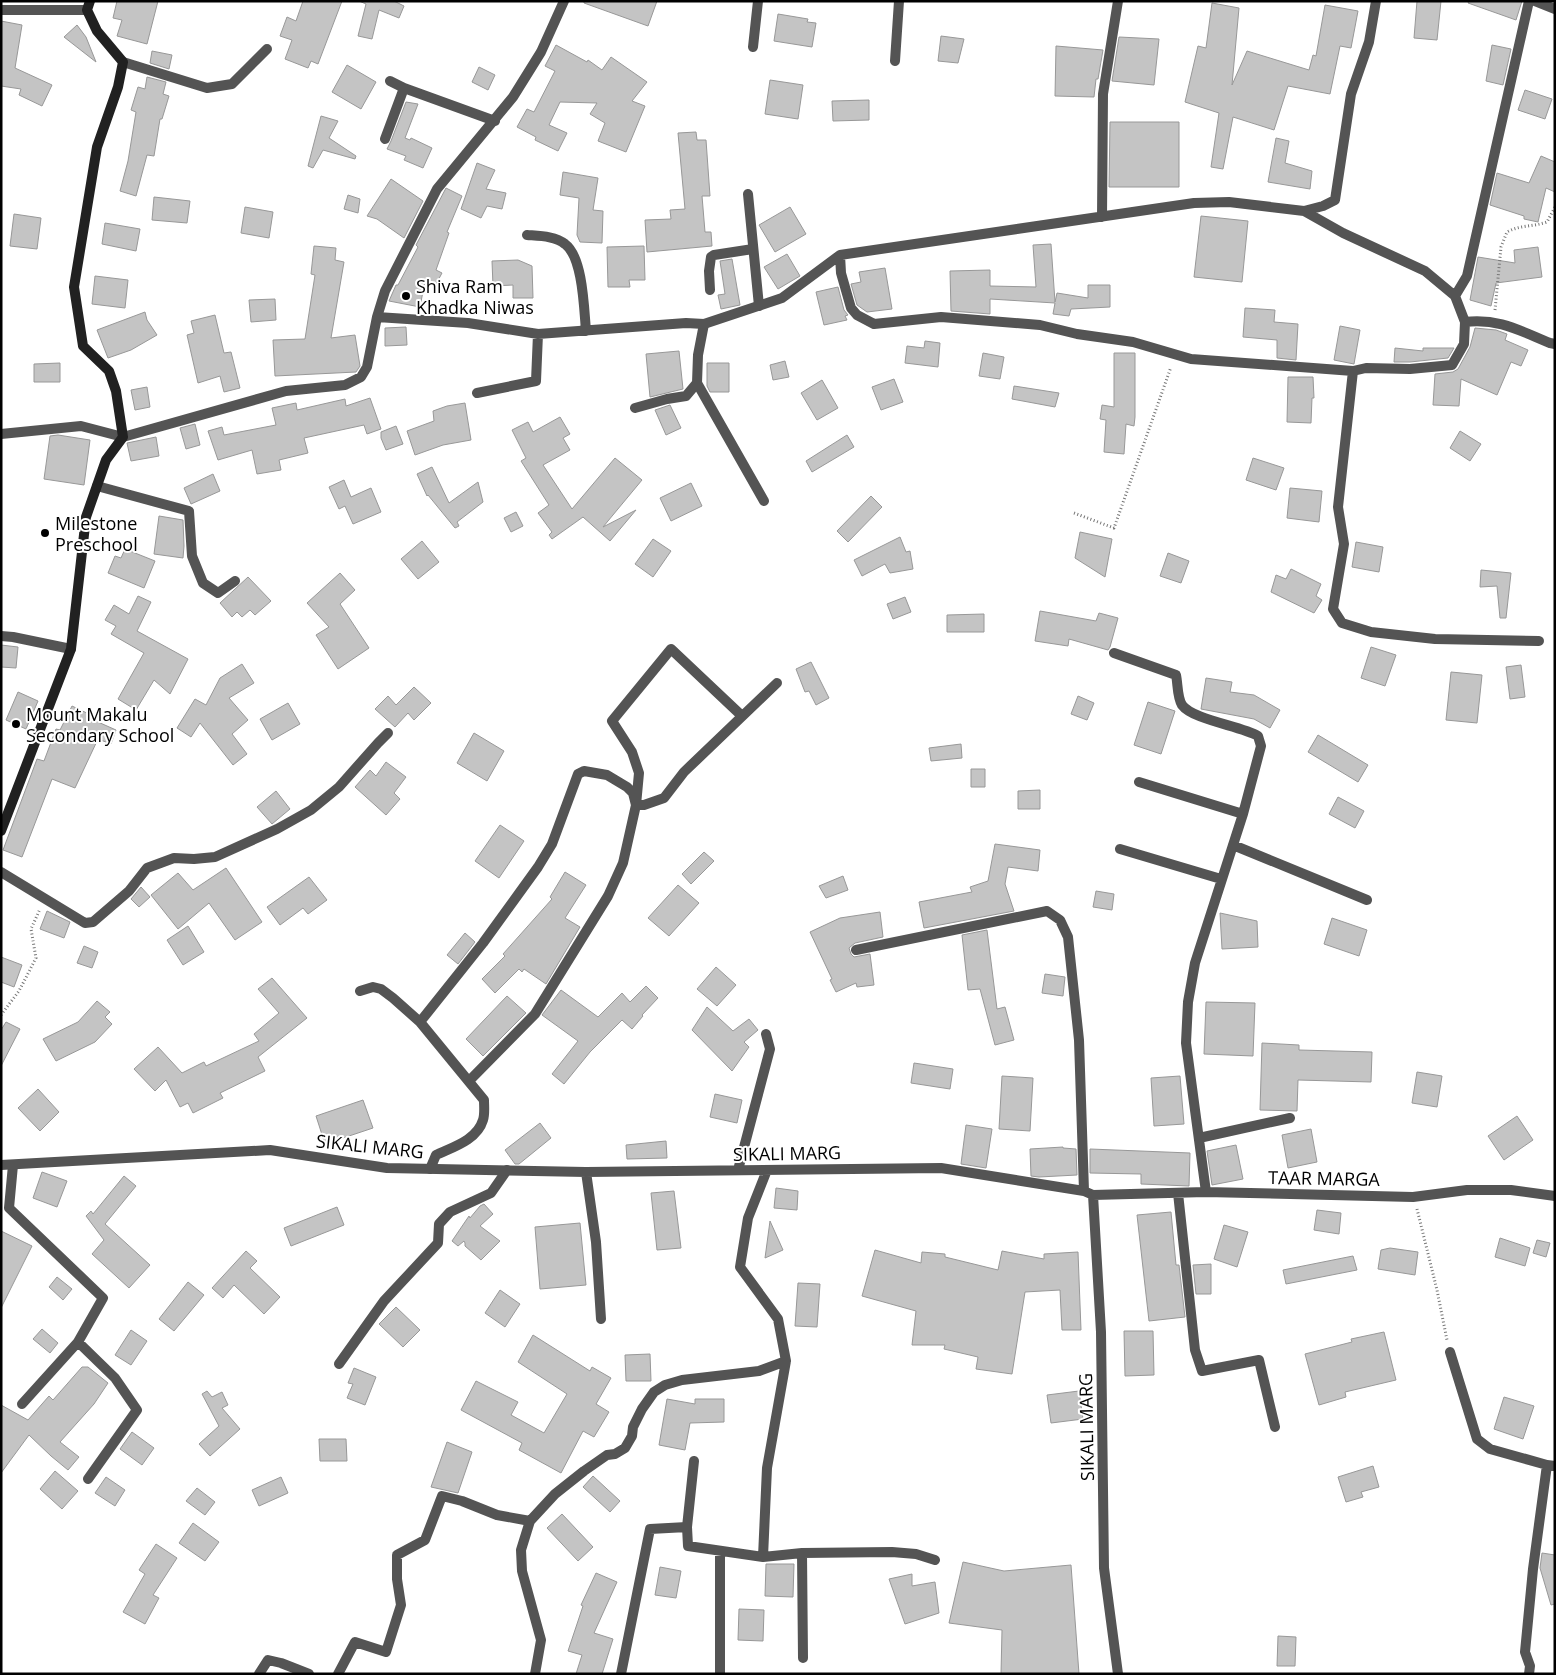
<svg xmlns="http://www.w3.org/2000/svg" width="1556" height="1675" font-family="'Open Sans',sans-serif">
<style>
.building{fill:#c4c4c4;stroke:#989898}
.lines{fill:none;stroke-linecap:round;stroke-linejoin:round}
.path{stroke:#767676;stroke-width:3;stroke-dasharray:1 2.5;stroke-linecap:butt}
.lane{stroke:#545454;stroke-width:10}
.street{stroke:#545454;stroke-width:10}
.secondary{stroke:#212121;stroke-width:10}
.poi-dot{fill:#000;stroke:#fff;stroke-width:2}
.labels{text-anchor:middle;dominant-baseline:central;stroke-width:4;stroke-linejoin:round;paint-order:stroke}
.poi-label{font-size:18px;fill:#000;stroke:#fff;text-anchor:start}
.street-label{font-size:18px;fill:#000;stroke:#fff}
</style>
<rect width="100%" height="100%" fill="#fff"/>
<path class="building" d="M117,1H158L147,44L117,36L122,20L113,18Z
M303,1H342L318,64L311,61L308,68L285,59L292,40L280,36L287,17L296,21Z
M359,1H394L404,6L399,18L379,10L372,39L358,36L366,4Z
M584,1H657L648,26L584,3Z
M1417,1H1441L1437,40L1414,38Z
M1469,1H1522L1516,20L1468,3Z
M1212,3L1239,8L1232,85L1247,51L1309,70L1313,55L1316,56L1325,5L1358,11L1351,48L1340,46L1330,94L1288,86L1274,130L1233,117L1223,169L1211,167L1219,113L1185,102L1198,46L1206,48Z
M778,14L808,19L807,22L816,23L812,47L774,41Z
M1,21L22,25L15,68L52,85L42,106L19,95L21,89L1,86Z
M77,25L86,37L96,62L64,37Z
M941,36L964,39L958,63L938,61Z
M1119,37L1159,39L1154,85L1112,81Z
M556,45L587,62L588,60L602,70L611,57L647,82L632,101L645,106L626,152L598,141L605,123L590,114L597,103L560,102L549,125L567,133L558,151L535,140L536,137L517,127L527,109L534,112L555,71L545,66Z
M1492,45L1511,49L1503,85L1486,81Z
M1056,46L1103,50L1098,79H1096L1094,97L1055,96Z
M152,51L172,55L169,69L150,63Z
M347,65L376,82L361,109L332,92Z
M479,67L495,75L488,90L472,82Z
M147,77L166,82L163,94L169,96L162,119H160L154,156L147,155L136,196L120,191L128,161L136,112L131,110L138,87L145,89Z
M770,80L803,85L798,119L765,114Z
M1525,90L1552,99L1545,119L1518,110Z
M869,100V120L833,121L832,101Z
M406,102L418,104L405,138L410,140L411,138L432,148L423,168L404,160L406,156L387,149L391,141Z
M321,116L338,121L329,138L356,156L355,159L323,150L313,168L308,166Z
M1110,122H1179V187H1109Z
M696,132L697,140H706L710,196H702L705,232H711L712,246L647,252L645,220L671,219L670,210L685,209L678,133Z
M1276,138L1289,141L1285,163L1312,171L1310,189L1268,182Z
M1541,156L1555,162V192L1546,188L1538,222L1524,219V216L1490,205L1497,173L1529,183Z
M477,163L495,170L486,189L506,193L502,209L487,206L481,218L461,209Z
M563,172L598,178L593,210L603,211L602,243L580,242L577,235L579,198L560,195Z
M391,179L423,201L404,238L377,219L367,216Z
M446,188L462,196L447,232L449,233L436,270L442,273L435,286L425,281L420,307L389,301L396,285H398L418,247L416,245Z
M348,195L360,199L358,213L344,209Z
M154,197L190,201L187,223L152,220Z
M245,207L273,212L269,238L241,233Z
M790,207L806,234L775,252L759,225Z
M14,214L41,218L37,249L10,246Z
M1201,216L1248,221L1242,282L1194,277Z
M105,223L140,229L136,251L102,244Z
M1051,244L1055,302L1057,293L1088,298V285H1110V307L1071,309L1069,316L1053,314L1055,303L990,299V314L951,311L950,271L990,270V286L1036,287L1033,245Z
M314,246L336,248L335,260L344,262L331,338L355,335L360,366L356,372L275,376L273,340L305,339L315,275L311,274Z
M644,246L645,280H629L630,287H608L607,247Z
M1538,247L1542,277L1496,283L1491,306L1470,300L1478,257L1515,263L1514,250Z
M787,254L800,276L778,289L764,267Z
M732,259L740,305L721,309L718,295L725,294L720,261Z
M518,260L532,266L533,298H513V285L493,286L492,261Z
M885,268L892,309L867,312L857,305L851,284L861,282L859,272Z
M95,276L128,280L125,308L92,304Z
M838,287L844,310L848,315L845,316L847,320L824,325L816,292Z
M275,299L276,320L251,322L249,300Z
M1245,308L1275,310L1274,322L1298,324L1296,360L1277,358V340L1243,337Z
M145,312L147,320L157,335L131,350L108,358L97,330Z
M215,315L224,353L231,352L240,388L224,392L220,376L198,383L187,335L194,333L191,321Z
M1340,326L1360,330L1354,364L1334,360Z
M406,327L407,345L385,346V328Z
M1475,328L1496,330L1507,334L1505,340L1528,350L1521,366L1511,362L1497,395L1461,379L1459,406L1433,405L1435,374L1453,372L1458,369L1470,347Z
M925,341L940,343L938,367L905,363L907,346L924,348Z
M1395,348L1423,351V348H1454L1448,358L1410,362H1394Z
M679,351L683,389L650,397L646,354Z
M983,353L1004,357L1000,379L979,376Z
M1114,353H1135V417L1134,426L1126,424L1124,454L1104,452L1106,420L1100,419L1102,405L1114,407Z
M785,361L789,377L773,380L770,365Z
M60,363V382H34V364Z
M707,363H729V392H710L707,386Z
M1288,377H1313L1314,398H1312L1311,423L1287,422Z
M894,379L903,402L881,410L872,387Z
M822,380L838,408L817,420L801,393Z
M1014,386L1059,393L1055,407L1012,399Z
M147,387L150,407L135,410L131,390Z
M370,398L381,429L367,434L364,425L304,438L308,453L279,460L281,470L257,474L252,450L218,460L208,431L222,427L224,435L276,425L272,408L296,403L297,410L345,399L346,406Z
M465,403L471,440L443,445L415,455L407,431L434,421L433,411L447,406Z
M670,405L681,428L666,435L655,410Z
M560,417L570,434L563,438L570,450L543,465L572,509L615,458L642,480L603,527L636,510L610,541L583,517L552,539L549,535L552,532L538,513L549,505L521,461L526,458L512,430L528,422L533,432Z
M195,424L200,445L186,449L180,428Z
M396,426L403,444L386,450L381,438V432Z
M1460,431L1481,444L1470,461L1450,448Z
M58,435L90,440L84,485L44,479L50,436Z
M847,435L854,447L812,472L806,461Z
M156,437L159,456L131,461L127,443Z
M1253,458L1284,468L1276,490L1246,480Z
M432,467L449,503L478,482L483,502L457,522L459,526L455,528L428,495L427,496L417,474Z
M213,474L220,491L191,504L184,488Z
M344,480L351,497L371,488L381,512L353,524L345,506L339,509L329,487Z
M691,483L702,506L671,521L660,498Z
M1290,488L1322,491L1319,522L1287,518Z
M871,496L882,507L848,542L837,531Z
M516,512L523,526L511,532L504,518Z
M159,516L183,520L184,546L183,558L154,554Z
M1080,532L1112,539L1105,577L1075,558Z
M900,537L906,552L910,551L913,569L890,573L885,564L862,576L854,560Z
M653,539L671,551L653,577L635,564Z
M422,541L439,562L418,579L401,559Z
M1356,542L1383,547L1379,572L1352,567Z
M125,549L155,561L144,588L108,573L115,556L121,558Z
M1168,553L1189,561L1181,583L1160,576Z
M1291,569L1321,584L1316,596L1322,600L1314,613L1271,592L1276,575L1286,579Z
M1481,570L1511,573L1506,618H1500L1497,586L1480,587Z
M340,573L355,590L340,604L369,648L338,669L316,635L329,627L307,603Z
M248,577L271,601L255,615L250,610L242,617L237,612L232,617L220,603Z
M138,596L151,602L137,631L188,659L170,694L154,680L136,710L118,699L144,653L111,634L116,626L105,620L114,605L129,614Z
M905,597L911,612L893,619L887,604Z
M1040,611L1096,621L1099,613L1118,618L1110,647L1108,650L1069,639L1068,646L1035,641Z
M984,614V632H947V615Z
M1,645L18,647L16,668L1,667Z
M1371,647L1396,655L1385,686L1361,678Z
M811,662L829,698L816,705L809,691L805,692L796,669Z
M242,664L254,683L229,698L248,720L232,734L247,754L233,765L200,723L191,737L177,728L195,699L206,705L220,678Z
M1521,665L1525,697L1510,699L1506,667Z
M1451,672L1482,675L1477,723L1446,720Z
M1206,678L1232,682L1230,692L1254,695L1280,710L1270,728L1254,719L1201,709Z
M414,687L431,703L414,720L408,713L395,727L375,709L388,696L396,705Z
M18,692L38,701L26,729L6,720Z
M1078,696L1094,703L1087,720L1071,714Z
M1148,702L1175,711L1161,754L1134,745Z
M288,703L300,724L272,740L260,719Z
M72,706L91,715L89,718L116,730L111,744L98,739L75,788L52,779L22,857L3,850L37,759L44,761L56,729L60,730Z
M474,733L504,751L487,781L457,763Z
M1318,735L1368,765L1358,782L1308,752Z
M961,744L962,758L931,761L929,748Z
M386,762L406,777L394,793L400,799L386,815L355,787L370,770L376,776Z
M971,769H985V787H971Z
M1040,790V809H1018V791Z
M276,791L290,809L272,824L257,807Z
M1338,797L1364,811L1355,828L1329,814Z
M500,825L524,841L499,878L475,861Z
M995,844L1040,850L1038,871L1008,867L1005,884L1014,911L924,928L919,902L972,892L970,887L988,881Z
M704,852L714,861L691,884L682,874Z
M226,868L262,922L235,940L209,903L178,929L151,895L178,873L193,890Z
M565,872L586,885L565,918L580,927L546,984L524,969L522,972L519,969L495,993L482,979L505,956L503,954L552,899L550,897Z
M843,876L848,890L826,898L819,886Z
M309,877L327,900L308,914L303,908L280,925L267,907Z
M678,885L699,903L669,936L648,918Z
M141,887L150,897L139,907L131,899Z
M1096,891L1114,894L1112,910L1093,907Z
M47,911L70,922L64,938L40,929Z
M880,912L883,937L855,943L849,948L851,954L854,957L870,954L874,985L857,987L856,983L836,992L830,980L832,979L810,932L840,918Z
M1220,913L1257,921L1258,947L1222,949Z
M1332,918L1367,930L1359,956L1324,944Z
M188,926L204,952L183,965L167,940Z
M987,930L997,1009L1005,1007L1014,1040L995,1045L980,989L968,990L962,935Z
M465,933L475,942L458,964L447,955Z
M84,946L98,952L92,968L77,963Z
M1,957L22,965L14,987L1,982Z
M716,967L736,985L717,1006L697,989Z
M1045,974L1065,977L1063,996L1042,993Z
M272,978L307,1018L258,1057L265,1071L220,1093L223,1098L193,1113L188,1103L180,1107L166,1080L155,1091L134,1069L158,1047L182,1073L204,1062L206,1066L259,1041L254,1034L279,1013L258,989Z
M646,986L658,998L642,1015L643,1016L632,1029L622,1020L590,1052L564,1084L552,1074L578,1041L542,1015L561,990L598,1017L622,993L630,1002Z
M507,996L526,1013L483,1056L466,1039Z
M97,1001L110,1012L105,1017L112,1024L95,1042L56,1061L43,1039L78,1022Z
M1206,1002L1255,1003L1253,1056L1204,1054Z
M707,1007L733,1031L749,1019L758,1030L744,1042L749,1047L732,1071L692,1030Z
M6,1022L20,1029L1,1066V1030Z
M1262,1043L1299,1045V1050L1372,1052L1371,1082L1298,1080L1297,1111L1260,1110Z
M914,1063L953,1069L950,1089L911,1083Z
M1417,1072L1442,1076L1437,1107L1412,1103Z
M1002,1076L1033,1078L1030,1131L999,1129Z
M1180,1076L1184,1124L1154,1126L1151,1078Z
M38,1089L59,1112L40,1131L18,1108Z
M715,1094L742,1100L737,1123L710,1117Z
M363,1100L373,1128L325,1144L316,1116Z
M1517,1116L1533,1140L1504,1160L1488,1136Z
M540,1123L551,1138L519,1164H515L505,1150Z
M966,1125L992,1129L986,1168L961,1164Z
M1311,1129L1317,1162L1288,1168L1282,1135Z
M666,1141L667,1158L627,1159L626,1145Z
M1236,1145L1243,1179L1212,1185L1207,1151Z
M1063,1147V1148L1076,1149L1077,1175L1039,1177L1031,1176L1030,1149Z
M1090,1149L1190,1153L1189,1186L1141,1184V1174L1090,1173Z
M42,1172L67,1181L57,1207L33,1198Z
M124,1176L136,1186L105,1224L150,1265L129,1288L92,1254L104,1240L86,1216L91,1211L93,1214Z
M776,1188L798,1191L797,1210L774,1208Z
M674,1191L681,1248L657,1250L651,1193Z
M484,1204L493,1214L480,1226L500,1241L481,1260L465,1246V1243L464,1241L458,1246L452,1241L469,1216L470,1218L480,1206Z
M337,1207L344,1225L291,1246L284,1228Z
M1317,1210L1341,1213L1339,1234L1314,1230Z
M1171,1212L1176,1265H1179L1185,1317L1149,1321L1137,1215Z
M770,1221L783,1250L765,1258Z
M580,1223L586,1285L540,1289L535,1227Z
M1224,1225L1248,1232L1237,1267L1214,1259Z
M1,1231L32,1246L1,1308Z
M1500,1238L1530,1248L1525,1266L1495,1257Z
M1537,1240L1550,1243L1546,1257L1533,1253Z
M1390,1248L1418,1252L1415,1275L1378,1269L1381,1250Z
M875,1250L921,1263L922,1252L945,1254V1257L998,1270L1002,1251L1044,1259V1254L1078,1252L1081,1330H1062L1060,1290L1025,1292L1012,1374L976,1369L978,1357L944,1349L945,1345H912L916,1311L862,1296Z
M246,1251L257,1261L250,1268L280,1297L264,1314L234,1285L223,1298L212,1288Z
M1353,1256L1357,1270L1286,1284L1283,1270Z
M1211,1264V1294H1196L1193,1265Z
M57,1277L72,1289L63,1300L49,1287Z
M188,1282L204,1295L174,1331L159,1319Z
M798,1283L820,1284L817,1327L795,1326Z
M500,1290L520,1304L505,1327L485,1313Z
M396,1307L420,1330L403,1347L379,1324Z
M42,1329L58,1343L50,1353L33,1339Z
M131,1330L147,1341L131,1365L115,1355Z
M1124,1331H1153L1154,1375L1125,1376Z
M1384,1332L1396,1380L1345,1392L1346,1397L1319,1405L1305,1354L1352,1342L1351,1339Z
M533,1335L590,1371L592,1367L611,1378L596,1404L609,1412L594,1437L583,1431L561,1473L519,1450L522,1443L461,1410L476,1381L518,1402L511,1415L544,1433L567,1394L518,1362Z
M650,1354L651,1381H626L625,1355Z
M82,1367H88L108,1383L94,1404L60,1442L79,1457L68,1470L51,1456L29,1435L1,1473V1405L28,1420L49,1396L53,1400Z
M354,1368L376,1377L365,1405L347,1398L353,1384L348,1383Z
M207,1391L212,1397L222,1392L228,1405L222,1408L240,1429L210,1456L199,1444L219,1426L202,1394Z
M1079,1391L1083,1419L1051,1423L1047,1395Z
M1504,1397L1534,1406L1523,1439L1494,1429Z
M667,1399L695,1404V1399H724V1422L690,1423L685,1450L659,1445Z
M132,1432L154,1448L142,1465L120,1449Z
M319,1439H346L347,1461H320Z
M447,1442L472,1452L458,1493L431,1487Z
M1373,1466L1379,1487L1361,1492L1363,1497L1346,1502L1338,1477Z
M55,1471L78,1491L62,1509L40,1489Z
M593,1476L620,1501L610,1512L583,1487Z
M106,1477L125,1490L115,1506L95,1493Z
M281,1477L288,1493L259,1506L252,1490Z
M197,1488L215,1502L205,1515L186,1501Z
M562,1514L593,1547L578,1561L547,1528Z
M193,1523L219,1542L205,1561L179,1543Z
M156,1544L177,1558L153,1595L159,1598L145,1624L123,1612L145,1574L139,1570Z
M1542,1553L1555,1555V1604L1551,1605L1540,1568Z
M963,1562L1004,1571L1071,1565L1079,1674H1001L1002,1630L949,1623Z
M766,1564H794L793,1597L765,1596Z
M660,1567L681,1571L676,1598L655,1595Z
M596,1573L617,1582L594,1633L613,1639L602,1674H576L582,1655L568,1651L583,1606L581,1605Z
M912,1574V1586L935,1582L939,1613L905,1624L889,1579Z
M739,1609L764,1610L763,1641L738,1640Z
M1278,1636L1296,1637L1295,1666H1277Z"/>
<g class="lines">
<path class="path" d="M1495,310L1501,247L1507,232C1519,225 1533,227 1547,222L1555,207
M1074,513L1114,528L1171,367
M1,1015L19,991L36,958L31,929L40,909
M1417,1209L1437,1290L1447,1340"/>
<path class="lane" d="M753,47L758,1
M123,62L207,88L232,84L267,49
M390,81L404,88L495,121
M385,139L404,88
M748,194L759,306
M710,290L709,271L711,257L714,255L753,249
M704,324L698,355L697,383L764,501
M635,408L667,399L686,396L697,383
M97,486L189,511L192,556L203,583L218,593L235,581
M1,636L13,637L71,649
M742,716L671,649L612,721L632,752L639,773L636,805H644L664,798L684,772L777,683
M360,991L373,987L381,989L393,998L420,1022L484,1100C484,1106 485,1114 483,1120C477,1140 453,1147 436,1155L430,1169
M420,1022L483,943L538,867L552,844L578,774L584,771L607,775L627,787L633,793L636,805L623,863L608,896L535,1014L469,1081
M13,1165L9,1208L103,1298L78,1342L22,1404
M78,1342L115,1378L137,1410L88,1479
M339,1364L384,1301L438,1243L439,1224L450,1212L491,1193L507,1170"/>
<path class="street" d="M1535,1L1555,9
M1,10H87
M895,61L899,1
M1304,211L1323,206L1335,200L1351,94L1369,42L1376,1
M1102,217L1103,94L1118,1
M527,235C540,236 555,236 565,244C583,257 584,309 586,331
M840,255L1194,203L1229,202L1304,211L1343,233L1425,271L1455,296L1465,322C1499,318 1520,331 1550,343L1555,344
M1455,296L1467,276L1529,1
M377,317L468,323L538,334L686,323L704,324L782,298L840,255L841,273L851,308L857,315L874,324L941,317L1040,325L1077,334L1133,342L1191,359L1353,371L1366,368L1410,369L1452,365L1464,344L1465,322
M1353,371L1338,507L1344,544L1333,609L1342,623L1371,632L1435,639L1539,641
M477,393L536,381L538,334
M1,434L81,426L123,437L286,391L345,385L361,377L367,367L377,317L385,291L437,189L513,97L541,52L564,1
M1114,653L1176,675C1178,684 1177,697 1182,705C1193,720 1241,726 1258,736L1261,746L1243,814L1195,963L1188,1002L1186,1043L1206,1192
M1139,782L1243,814
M1233,845L1367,900
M1120,849L1221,879
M1,872L85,923L93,922L129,891L147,868L174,858L194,859L215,857L277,829L311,810L339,787L378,743L388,733
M856,950L1047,911L1060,920L1068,937L1079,1040L1084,1191
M1199,1138L1290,1118
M1,1165L270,1150L387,1168L586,1172L941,1168L1084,1191L1093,1195L1206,1192L1413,1197L1467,1190H1511L1555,1196
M738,1170L770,1049L766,1034
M586,1172L596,1242L601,1319
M1178,1193L1195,1350L1202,1371L1259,1360L1275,1427
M1093,1195L1101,1332L1104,1568L1118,1674
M1450,1352L1477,1439L1490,1449L1547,1465
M687,1527L694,1461
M802,1553L803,1658
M763,1557L767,1468L786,1361L778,1319L740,1267L748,1218L767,1170
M259,1674L268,1660L281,1663L309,1674
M338,1674L355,1642L386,1652L401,1605L397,1579V1555L425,1540L442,1496L462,1501L497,1515L530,1521
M535,1674L541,1640L522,1571L521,1550L530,1521L555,1494L584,1471L607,1455L615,1454L625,1448L632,1436L633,1427L642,1409L654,1392L665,1385L682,1380L759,1371L786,1361
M621,1674L650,1529L687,1527L688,1546L763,1557L802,1553L892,1552L916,1554L935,1560
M720,1674V1551
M1529,1674L1530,1666L1525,1652L1533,1569L1547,1465L1555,1466"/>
<path class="secondary" d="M1,831L71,649L86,517L106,460L123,437L116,391L109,371L83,346L74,287L97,147L118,87L123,62L97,31L87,10L90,1"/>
</g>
<g class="poi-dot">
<circle cx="406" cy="296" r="5"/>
<circle cx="45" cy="533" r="5"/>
<circle cx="16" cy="724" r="5"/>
</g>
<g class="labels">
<g class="poi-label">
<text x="416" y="286">Shiva Ram<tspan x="416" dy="21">Khadka Niwas</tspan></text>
<text x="55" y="523">Milestone<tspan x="55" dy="21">Preschool</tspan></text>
<text x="26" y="714">Mount Makalu<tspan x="26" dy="21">Secondary School</tspan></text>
</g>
<g class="street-label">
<text transform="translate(370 1146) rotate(6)">SIKALI MARG</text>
<text transform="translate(787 1153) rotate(-1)">SIKALI MARG</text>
<text transform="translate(1324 1178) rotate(1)">TAAR MARGA</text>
<text transform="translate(1086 1427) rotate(-91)">SIKALI MARG</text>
</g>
</g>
<rect width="1556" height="1675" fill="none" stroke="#000000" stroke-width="5"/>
</svg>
